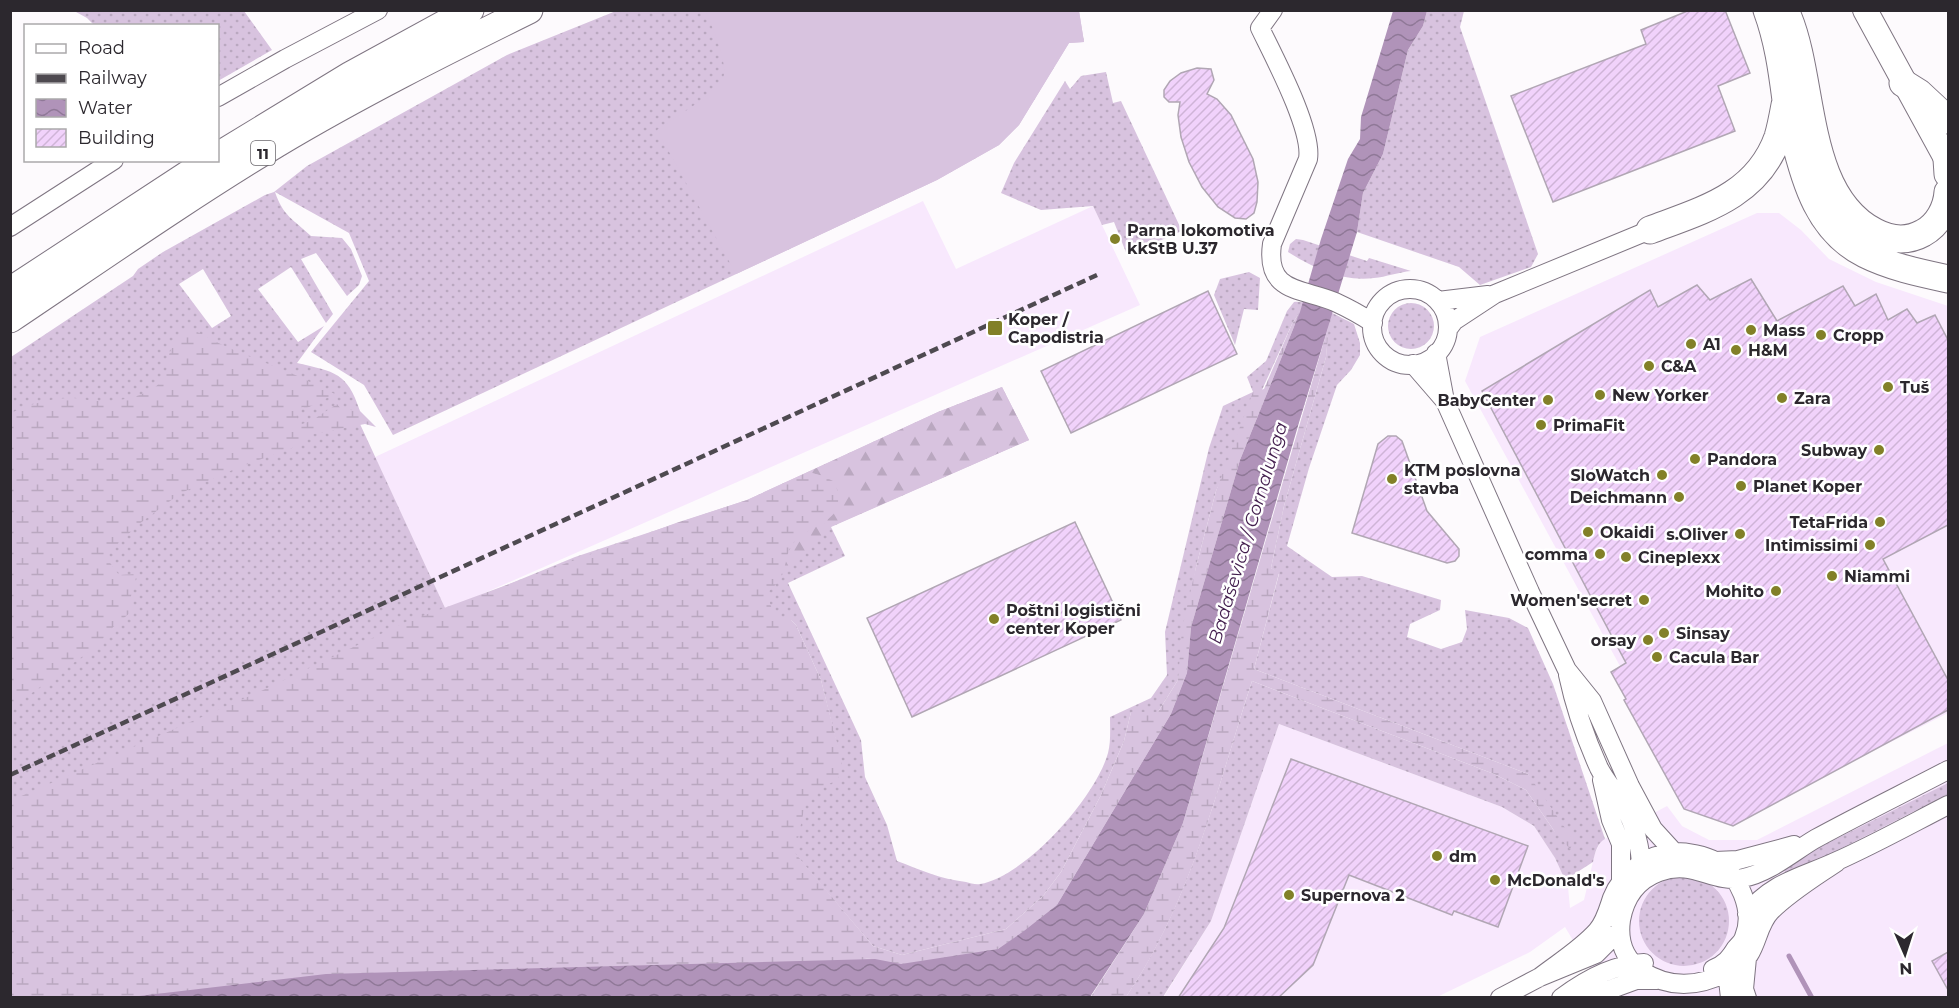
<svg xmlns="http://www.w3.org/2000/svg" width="1959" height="1008" font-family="Montserrat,sans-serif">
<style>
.built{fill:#f8e8fd}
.grass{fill:url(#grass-dots);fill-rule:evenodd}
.forest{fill:url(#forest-firs)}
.wetland{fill:url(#wetland-marsh)}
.pitch{fill:#d8c3df}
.water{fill:url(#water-waves)}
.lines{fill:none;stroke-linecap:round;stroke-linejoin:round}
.stream{stroke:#b093b9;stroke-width:5}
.building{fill:url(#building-hatch);stroke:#b1a6b4;stroke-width:1.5}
.minor-casing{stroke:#7f7582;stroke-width:20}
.major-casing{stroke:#7f7582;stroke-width:26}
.highway-casing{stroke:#7f7582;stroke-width:29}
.minor{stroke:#fff;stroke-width:18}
.major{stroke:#fff;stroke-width:24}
.highway{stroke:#fff;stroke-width:27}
.rail{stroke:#4e4a50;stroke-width:4.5;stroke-dasharray:9 4.5;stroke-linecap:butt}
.poi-dot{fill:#828028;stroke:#fff;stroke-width:2}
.labels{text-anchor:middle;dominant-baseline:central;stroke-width:5;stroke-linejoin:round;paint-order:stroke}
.shield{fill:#fff;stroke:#6b686d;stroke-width:1.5}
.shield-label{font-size:15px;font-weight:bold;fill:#2c282e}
.poi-label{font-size:16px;font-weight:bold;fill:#2c282e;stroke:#fff;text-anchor:start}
.water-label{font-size:18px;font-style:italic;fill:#411c4c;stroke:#fff}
</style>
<defs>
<pattern id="grass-dots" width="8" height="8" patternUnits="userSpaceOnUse" patternTransform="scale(1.5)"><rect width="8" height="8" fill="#d8c3df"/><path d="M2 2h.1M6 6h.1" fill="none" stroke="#baa8c0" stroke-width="1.8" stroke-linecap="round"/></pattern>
<pattern id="forest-firs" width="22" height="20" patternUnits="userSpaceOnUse" patternTransform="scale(1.5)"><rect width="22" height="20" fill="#d8c3df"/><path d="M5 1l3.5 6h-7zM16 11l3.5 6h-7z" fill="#baa8c0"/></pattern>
<pattern id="wetland-marsh" width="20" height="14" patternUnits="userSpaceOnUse" patternTransform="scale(1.5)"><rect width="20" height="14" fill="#d8c3df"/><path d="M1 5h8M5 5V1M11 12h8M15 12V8" fill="none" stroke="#baa8c0"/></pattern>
<pattern id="water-waves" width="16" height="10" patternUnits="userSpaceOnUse" patternTransform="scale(1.5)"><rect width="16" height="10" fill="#b093b9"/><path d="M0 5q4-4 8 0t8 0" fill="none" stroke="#8f7897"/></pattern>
<pattern id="building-hatch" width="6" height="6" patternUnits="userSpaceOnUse" patternTransform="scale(1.5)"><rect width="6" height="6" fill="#f1d2fb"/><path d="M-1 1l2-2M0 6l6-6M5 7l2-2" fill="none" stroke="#cfb4d7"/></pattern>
</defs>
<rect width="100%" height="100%" fill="#fdfafd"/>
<path class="built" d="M923,201L956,269L1093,206L1140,305L446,610L375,457Z
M1757,213H1779L1801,230L1829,259L1876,282L1948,306V713L1767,805L1677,771L1465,381L1480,337Z
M1279,724L1502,807L1534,826L1555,858L1568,887L1570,908L1584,900L1595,853L1601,841L1667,806L1682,826L1709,840H1757L1948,743V997H1607L1565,927L1530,952L1437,997L1163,998L1211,921Z"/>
<path class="grass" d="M80,11H244L272,50L218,81V26L94,25L87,18L76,12Z
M616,11H1079L1084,42L1069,43L1019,125L999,145L937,180L393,435L364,385L311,352L369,281L349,233L275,192C283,216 293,219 311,236L342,238L351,249L362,276L359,285L347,296L316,253L301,259L333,314L326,323L291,267L258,289L298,342L324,326L297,363C335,372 347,372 360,411H354L446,610L575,557L747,500L938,412L1002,387L1029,440L831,527L845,556L788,583L861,740L865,777L887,825L897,861C921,870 940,879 966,882C970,883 976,885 980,884C1026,876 1096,797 1108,753C1111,742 1110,728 1110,717L1151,698L1167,675L1165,632L1209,448L1223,406L1253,392L1247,377L1266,361L1287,311L1294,302C1311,300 1339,317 1354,324L1360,343V355L1351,370L1337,385L1309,468L1287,546L1332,577L1362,576L1441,600L1440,610L1410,624L1407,637L1441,649L1462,642L1467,629L1465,610L1509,618L1528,628L1553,684L1605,839C1597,843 1595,853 1593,862L1565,880L1555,858L1534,826L1502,807L1279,724L1211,921L1163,997H1126C1190,903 1217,789 1252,681L1494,774L1526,790L1555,832L1528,774L1254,669L1279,574L1271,568L1284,506L1326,357L1328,328L1300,419L1090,997L11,998V357L133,276L138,269L163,252L265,195L274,192L307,166L507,55ZM203,269L231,316L212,328L179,284ZM1298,315L1187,673L1171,714L1057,905L1024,931L998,949L875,959L864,958L795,854L873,946L902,955L1006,929L1043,896L1061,872L1101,795L1124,741L1131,712H1158L1178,680L1196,567L1216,491L1292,324ZM791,620L796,625L821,680L839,753Z
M1427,11H1464L1460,27L1538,254L1531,267L1480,285L1459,267L1357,232L1363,193L1383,154L1408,50L1423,26Z
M1106,72L1113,103L1121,101L1182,231L1127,255L1114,222L1102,225L1093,206L1041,210L1001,193L1014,163L1065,81L1070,89L1081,76Z
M1296,239L1303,240L1367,261L1369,258L1411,271C1399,272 1386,277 1374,278C1342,282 1314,268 1288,252L1290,244Z
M1249,272L1260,278L1258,310L1244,309L1235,345L1214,295L1220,279Z
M1388 326a23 23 0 1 1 46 0a23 23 0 1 1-46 0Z
M1948,783V794L1787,876L1782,866Z
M1639 921a45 45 0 1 1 90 0a45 45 0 1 1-90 0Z"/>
<path class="forest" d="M1002,387L1029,440L830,527L780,580C792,544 788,538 825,523L823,476L808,472L938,412Z"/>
<path class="wetland" d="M1300,312L1240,460L1191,627L1187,673L1171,714L1057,905L1027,930L998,949L901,964L865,958L885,997H11L10,801L261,691L406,622L676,523L747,500L808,472L823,476L835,482C847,520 824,518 800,537C797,539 794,539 793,542C786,553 786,567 781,578C778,583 772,588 768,592C769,604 772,611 780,620L789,618L796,625L821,680L842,762L838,780L817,789L806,800L795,853L873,946L902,955L1006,929L1043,896L1061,872L1101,795L1124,741L1131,712H1158L1178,680L1182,629L1196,567L1216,491L1253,392L1264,389L1292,324Z
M1329,324L1326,357L1284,506L1271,568L1279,573L1254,669L1528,774L1574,841L1570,849L1555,832L1526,790L1494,774L1252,681C1217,789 1190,904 1126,997L1090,998L1144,914L1183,823Z
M191,328C223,348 258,359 293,374C307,380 321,388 335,394L305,409L303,407L296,413L299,425L311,421L337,404L341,409L360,411L376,427L365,424L313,434L300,445L237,468L181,493L139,524L105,556L119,575L137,574L131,596V612L112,628L97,646L11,708V413C29,404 52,398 73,398C81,398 88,401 96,401C117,402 145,398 161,382C169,374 166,362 170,352C173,343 185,334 191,328Z"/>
<path class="pitch" d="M1079,11L1084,42L1069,43L1019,125L999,145L937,180L736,274L657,130C672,120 716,93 723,78C729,64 711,25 706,11Z"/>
<path class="water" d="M1393,11H1427L1423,26L1408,50L1383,154L1363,193L1357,232L1300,419L1183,823L1144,914L1090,997L122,998L326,974L875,959L901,964L998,949L1024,931L1057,905L1171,714L1187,673L1191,627L1240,460L1300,312L1321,239L1348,159L1360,139L1361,117Z"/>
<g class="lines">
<path class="stream" d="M1789,956L1812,998"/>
</g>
<path class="building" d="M1690,10H1725L1750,73L1718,86L1735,131L1553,202L1511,96L1646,44L1641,30Z
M1197,68L1211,69L1214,80L1207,94L1217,99L1231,115L1253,159L1258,182L1257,202L1254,213L1246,219L1235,218L1218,207L1202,187L1189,162L1181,137L1178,115L1180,102H1169L1164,97V90L1170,81L1181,73Z
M1751,279L1777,321L1843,286L1855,306L1876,294L1888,320L1907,309L1917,323L1935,315L1948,340V525L1883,559L1948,680V710L1733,826L1684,809L1624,700L1626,699L1611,672L1626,663L1482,391L1650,290L1658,307L1697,285L1710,300Z
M1208,291L1237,354L1071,433L1041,371Z
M1388,436H1396L1402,441L1427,511L1459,549V556L1455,561L1447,563L1352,533L1378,444Z
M1075,522L1121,620L912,717L867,618Z
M1291,759L1528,846L1498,927L1454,911L1452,915L1349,875L1313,965L1278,998H1178L1224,928Z
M1948,952V990L1932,961Z"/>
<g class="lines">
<defs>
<path id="minor" d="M1273,10L1260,28C1274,57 1313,130 1308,159L1272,244C1265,294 1303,288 1335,302C1348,308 1361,315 1373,323
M218,97L285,59L378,10
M10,227L114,160
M1372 327a38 38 0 1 1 76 0a38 38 0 1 1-76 0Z
M1438,301L1488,295
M1448,329L1454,321L1495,294L1650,230
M1436,353L1445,401L1530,592L1567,670L1592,701L1630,786L1653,829L1674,852
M1413,364L1445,401
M1568,675C1575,708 1585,737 1599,768C1605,780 1615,791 1622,803C1635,824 1642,850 1641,874
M1602,780L1611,820L1621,844V881
M1715,861L1738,860L1794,845
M1837,862C1815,877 1790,892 1771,911C1759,923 1758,941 1749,955C1744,963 1735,967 1727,972C1699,987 1670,989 1642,971C1624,959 1618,941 1621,920C1625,897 1637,880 1659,872C1694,859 1712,884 1743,878C1769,873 1793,852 1815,839C1859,815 1904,793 1948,770
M1747,914C1771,882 1803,877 1837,861C1875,844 1911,824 1948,805
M1726,962L1730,998
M1540,977C1558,963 1581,949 1597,931C1605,922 1608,910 1612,898C1622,873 1647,854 1675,852C1687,852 1705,855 1715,861C1739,874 1755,911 1744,937C1743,941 1739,945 1736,948C1730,958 1725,964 1713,969
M1500,998L1540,977L1596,954L1620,930
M1561,998C1585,980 1614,964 1644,963
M1587,998L1636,980H1657
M1747,998L1744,989L1747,958"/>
<path id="major" d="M1865,10L1948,162"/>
<path id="highway" d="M1767,10C1778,40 1782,69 1786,100C1788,112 1791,124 1794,136C1805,182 1819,231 1865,254C1891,267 1920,273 1948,279
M1788,17C1815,82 1803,195 1875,232C1890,240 1907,242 1923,233C1938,225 1947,208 1948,192
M1903,83L1919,93L1948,120
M218,156L351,75L470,10
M1947,159L1948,174
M1650,230C1703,210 1757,196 1778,137C1781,127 1783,116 1785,105
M10,291L210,160
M10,319C98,260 185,199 276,144C358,95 444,52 529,10"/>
</defs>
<use href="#minor" class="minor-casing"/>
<use href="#major" class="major-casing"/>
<use href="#highway" class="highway-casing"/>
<use href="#minor" class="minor"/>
<use href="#major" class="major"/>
<use href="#highway" class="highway"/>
<path class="rail" d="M10,775L1097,275"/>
</g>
<g class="poi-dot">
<circle cx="1115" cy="239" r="6"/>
<rect x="987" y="320" width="16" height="16" rx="3"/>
<circle cx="1751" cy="330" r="6"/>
<circle cx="1821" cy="335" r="6"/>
<circle cx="1691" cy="344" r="6"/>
<circle cx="1736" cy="350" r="6"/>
<circle cx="1649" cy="366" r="6"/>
<circle cx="1888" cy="387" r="6"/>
<circle cx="1600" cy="395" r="6"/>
<circle cx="1782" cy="398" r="6"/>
<circle cx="1548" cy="400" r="6"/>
<circle cx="1541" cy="425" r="6"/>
<circle cx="1879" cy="450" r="6"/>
<circle cx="1695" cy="459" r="6"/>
<circle cx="1662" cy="475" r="6"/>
<circle cx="1392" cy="479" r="6"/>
<circle cx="1741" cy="486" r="6"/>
<circle cx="1679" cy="497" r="6"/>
<circle cx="1880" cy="522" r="6"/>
<circle cx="1588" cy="532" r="6"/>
<circle cx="1740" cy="534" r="6"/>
<circle cx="1870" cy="545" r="6"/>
<circle cx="1600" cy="554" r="6"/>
<circle cx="1626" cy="557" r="6"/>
<circle cx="1832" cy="576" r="6"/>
<circle cx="1776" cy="591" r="6"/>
<circle cx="1644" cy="600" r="6"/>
<circle cx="994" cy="619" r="6"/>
<circle cx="1664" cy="633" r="6"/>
<circle cx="1648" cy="640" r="6"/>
<circle cx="1657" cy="657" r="6"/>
<circle cx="1437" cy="856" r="6"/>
<circle cx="1495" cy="880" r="6"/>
<circle cx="1289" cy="895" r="6"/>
</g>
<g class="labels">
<rect class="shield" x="251" y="141" width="24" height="24" rx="4.5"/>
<g class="shield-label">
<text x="263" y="153">11</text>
</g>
<g class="poi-label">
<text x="1127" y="230">Parna lokomotiva<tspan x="1127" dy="18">kkStB U.37</tspan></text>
<text x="1008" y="319">Koper /<tspan x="1008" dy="18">Capodistria</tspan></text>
<text x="1763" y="330">Mass</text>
<text x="1833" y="335">Cropp</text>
<text x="1703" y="344">A1</text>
<text x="1748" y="350">H&amp;M</text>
<text x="1661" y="366">C&amp;A</text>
<text x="1900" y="387">Tuš</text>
<text x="1612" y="395">New Yorker</text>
<text x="1794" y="398">Zara</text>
<text x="1536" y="400" text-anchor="end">BabyCenter</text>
<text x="1553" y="425">PrimaFit</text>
<text x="1867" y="450" text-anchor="end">Subway</text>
<text x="1707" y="459">Pandora</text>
<text x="1404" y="470">KTM poslovna<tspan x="1404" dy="18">stavba</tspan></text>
<text x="1650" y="475" text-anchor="end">SloWatch</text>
<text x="1753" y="486">Planet Koper</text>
<text x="1667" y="497" text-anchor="end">Deichmann</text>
<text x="1868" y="522" text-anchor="end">TetaFrida</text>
<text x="1600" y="532">Okaidi</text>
<text x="1728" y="534" text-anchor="end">s.Oliver</text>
<text x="1858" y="545" text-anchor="end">Intimissimi</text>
<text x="1588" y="554" text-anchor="end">comma</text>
<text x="1638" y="557">Cineplexx</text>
<text x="1844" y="576">Niammi</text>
<text x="1764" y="591" text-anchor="end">Mohito</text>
<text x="1632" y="600" text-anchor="end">Women'secret</text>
<text x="1006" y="610">Poštni logistični<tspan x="1006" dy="18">center Koper</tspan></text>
<text x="1676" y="633">Sinsay</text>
<text x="1636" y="640" text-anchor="end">orsay</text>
<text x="1669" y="657">Cacula Bar</text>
<text x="1449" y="856">dm</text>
<text x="1507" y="880">McDonald's</text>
<text x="1301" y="895">Supernova 2</text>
</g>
<g class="water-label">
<text transform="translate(1248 533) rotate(-73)">Badaševica / Cornalunga</text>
</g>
</g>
<rect width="1959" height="1008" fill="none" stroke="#2c282e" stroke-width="24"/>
<rect x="24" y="24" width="195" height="138" fill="#ffffff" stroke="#aba9ab" stroke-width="1.5"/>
<rect x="36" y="44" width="30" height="9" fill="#ffffff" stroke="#aba9ab" stroke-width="1.5"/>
<text x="78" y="54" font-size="18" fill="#2c282e">Road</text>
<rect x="36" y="74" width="30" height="9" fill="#4e4a50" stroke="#aba9ab" stroke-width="1.5"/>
<text x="78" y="84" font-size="18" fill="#2c282e">Railway</text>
<rect x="36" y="99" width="30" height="18" fill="url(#water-waves)" stroke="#aba9ab" stroke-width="1.5"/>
<text x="78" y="114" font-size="18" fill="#2c282e">Water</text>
<rect x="36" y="129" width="30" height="18" fill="url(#building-hatch)" stroke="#aba9ab" stroke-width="1.5"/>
<text x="78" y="144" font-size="18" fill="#2c282e">Building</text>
<g transform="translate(1905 954) rotate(177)" stroke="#ffffff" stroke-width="4.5" paint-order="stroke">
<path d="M0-4.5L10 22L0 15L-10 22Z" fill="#2c282e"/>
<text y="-9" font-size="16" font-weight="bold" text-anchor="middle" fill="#2c282e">N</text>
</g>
</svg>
